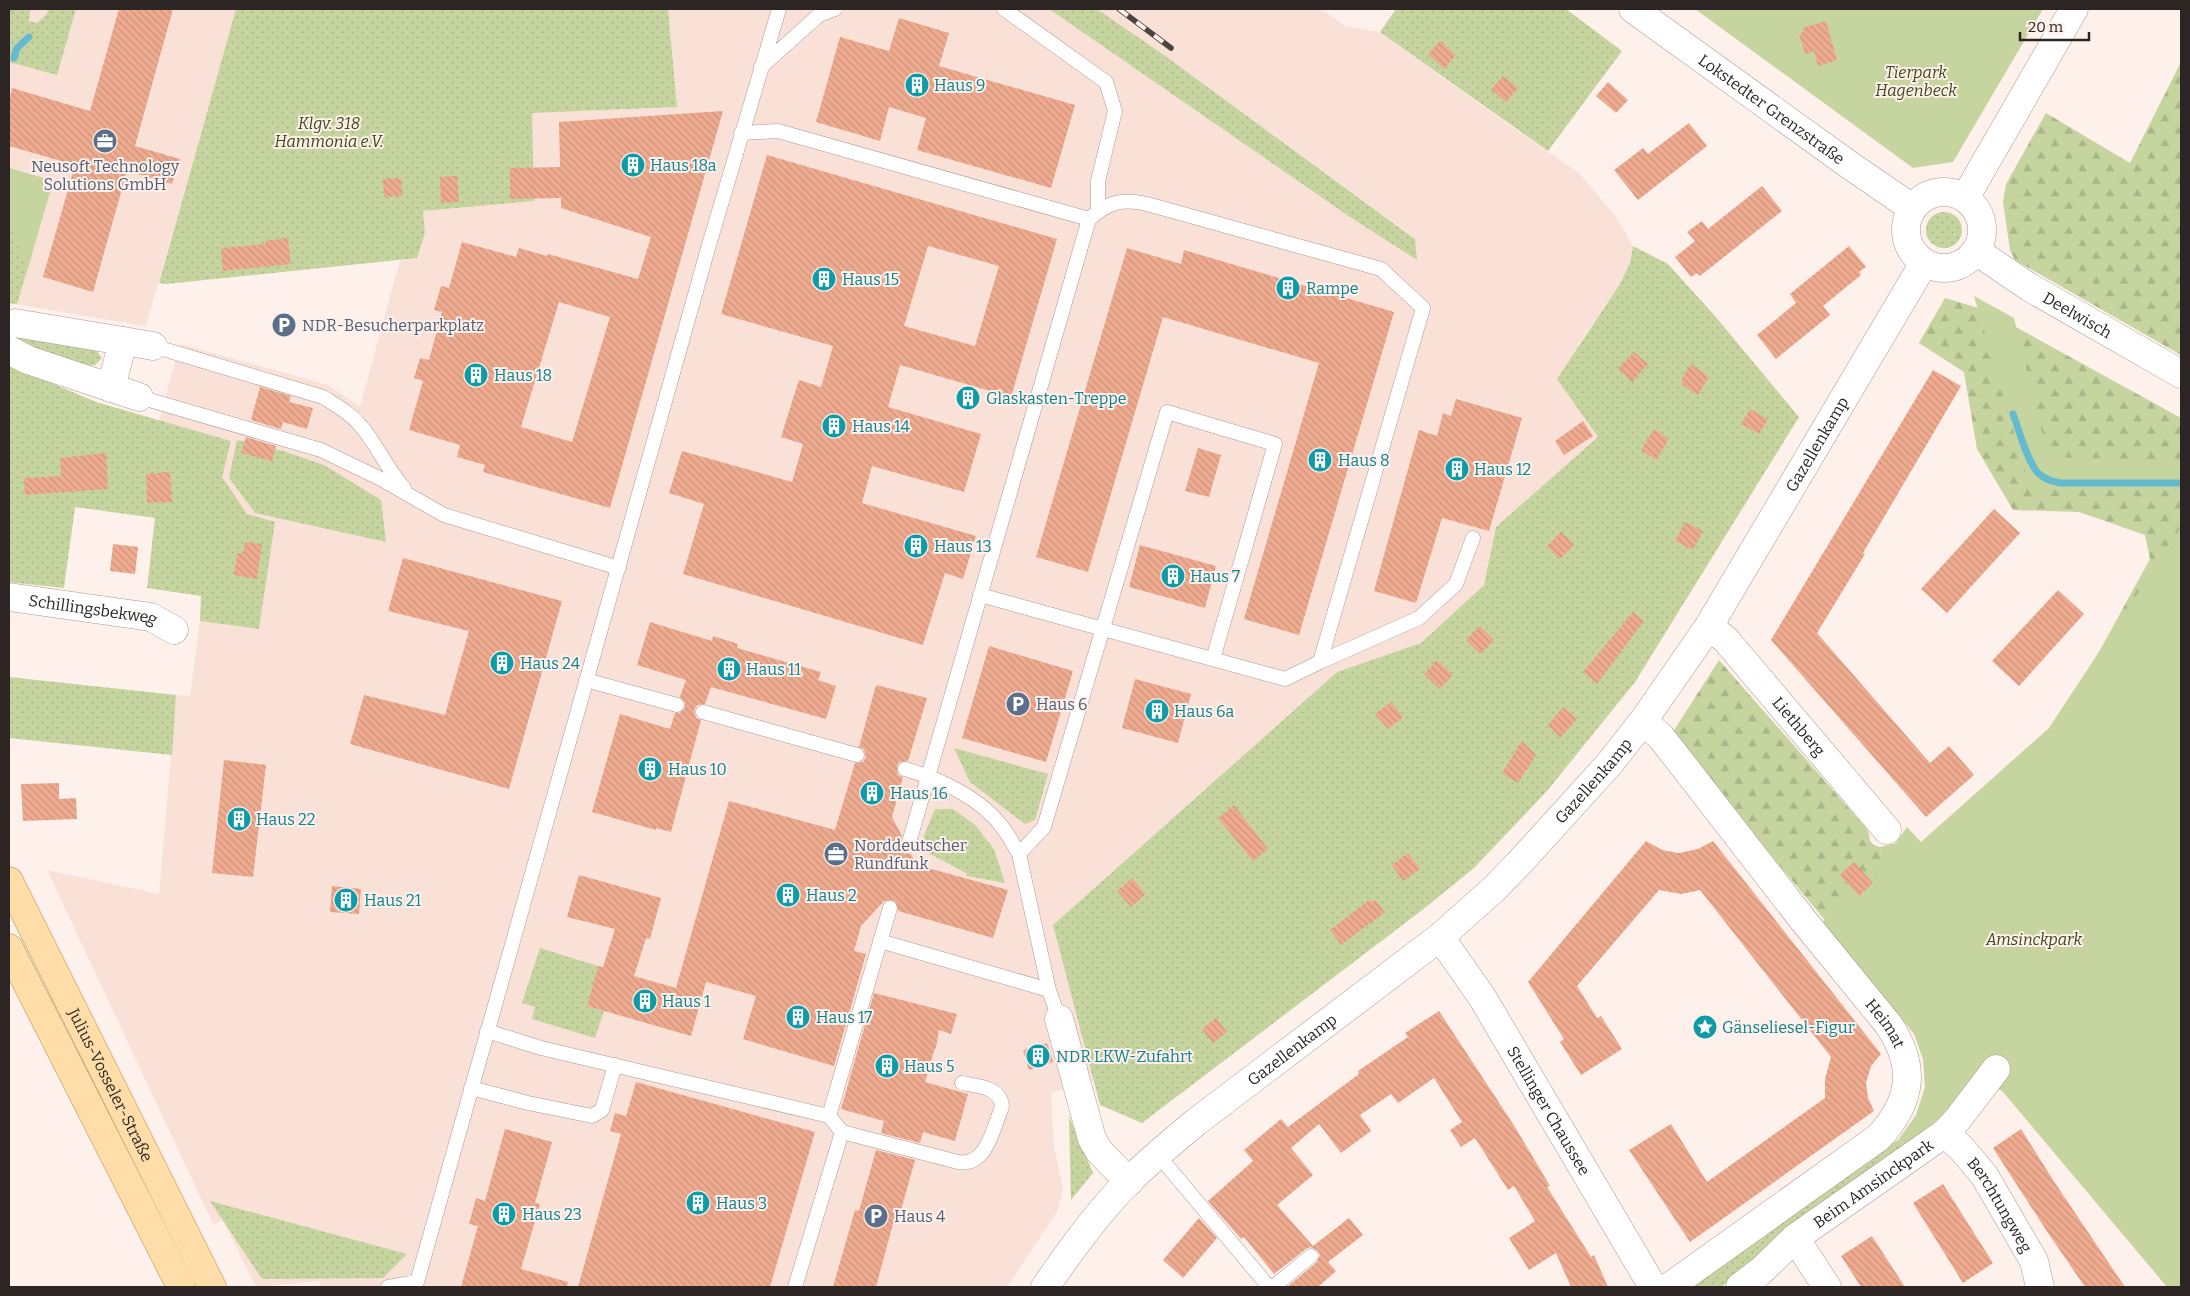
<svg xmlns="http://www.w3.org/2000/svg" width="2190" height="1296" font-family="Bitter,serif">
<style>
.built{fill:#fae1d7}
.grass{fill:url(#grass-dots)}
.forest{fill:url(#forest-firs)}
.park{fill:#c6d49f}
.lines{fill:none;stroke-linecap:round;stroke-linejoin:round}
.stream{stroke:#64bbcf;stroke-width:7}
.building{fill:url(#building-back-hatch);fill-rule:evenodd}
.service-casing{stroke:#a99992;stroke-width:15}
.minor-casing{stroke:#a99992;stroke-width:29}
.tertiary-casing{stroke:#a99992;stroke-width:29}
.primary-casing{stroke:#b48e54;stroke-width:29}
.service{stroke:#fff;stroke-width:14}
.minor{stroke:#fff;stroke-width:28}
.tertiary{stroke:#fff;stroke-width:28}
.primary{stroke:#fedda9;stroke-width:28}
.rail-casing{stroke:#4c4442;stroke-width:5.5}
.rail{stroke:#fef0ea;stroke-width:4;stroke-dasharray:11;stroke-linecap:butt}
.labels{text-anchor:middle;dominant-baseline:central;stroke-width:4;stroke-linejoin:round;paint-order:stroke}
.park-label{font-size:16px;font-style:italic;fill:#3e4818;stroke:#fef0ea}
.culture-label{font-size:16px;fill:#0d838f;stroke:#fef0ea;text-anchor:start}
.street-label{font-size:16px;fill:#2c2523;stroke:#fef0ea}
.service-label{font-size:16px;fill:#4e5e75;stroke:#fef0ea;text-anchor:start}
</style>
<defs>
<pattern id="grass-dots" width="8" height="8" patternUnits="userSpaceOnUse" patternTransform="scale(1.25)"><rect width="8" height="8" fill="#c6d49f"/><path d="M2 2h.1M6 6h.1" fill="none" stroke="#aab689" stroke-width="1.8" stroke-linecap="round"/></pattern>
<pattern id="forest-firs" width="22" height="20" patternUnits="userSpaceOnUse" patternTransform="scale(1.25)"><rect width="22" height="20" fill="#c6d49f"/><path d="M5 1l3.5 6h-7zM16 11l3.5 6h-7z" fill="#aab689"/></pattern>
<pattern id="building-back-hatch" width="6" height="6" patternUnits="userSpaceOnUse" patternTransform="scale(1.25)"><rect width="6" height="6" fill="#efab90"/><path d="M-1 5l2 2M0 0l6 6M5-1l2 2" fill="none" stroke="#cd937c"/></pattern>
</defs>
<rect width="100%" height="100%" fill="#fef0ea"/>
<path class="built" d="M9,9H236L146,326L9,303Z
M668,9H1049L1350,217L1415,238L1164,55L1097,9H1321L1345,26L1380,32L1509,125L1579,173L1616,217L1633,246L1630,263L1620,284L1578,345L1599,437L1496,527L1484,585L1421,643L1337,672L1053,925L1094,1081L1051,1092L1054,1148L1063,1187L1058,1210L1007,1287H321L319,1281L256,1287L223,1221L213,1224L47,870L159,894L176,695L190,696L200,621L259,629L247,514L221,477L231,441L159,421L180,344L328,385L360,407L400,260L417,258L425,233L423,211L534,201L532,113L676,107Z"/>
<path class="grass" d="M9,9H30L29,21L37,23L47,14L48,9H76L57,75L9,62Z
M236,9H668L677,107L532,113L534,201L423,211L425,233L417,258L166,284L159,283Z
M1049,9H1097L1164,55L1415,239L1417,260L1350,217Z
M1396,9H1566L1622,51L1548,151L1380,32Z
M9,168L53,181L17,304L9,303Z
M1926 230a18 18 0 1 1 36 0a18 18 0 1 1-36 0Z
M1633,246L1668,264L1715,316L1799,417L1635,682L1547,791L1474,868L1421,911L1142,1123L1100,1105L1053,925L1337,672L1421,643L1484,585L1496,527L1598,437L1557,379L1620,284L1630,263Z
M16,334L95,349L102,358L95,365L81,367L10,340Z
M9,365L96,402L231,441L222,477L247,514L275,522L259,629L200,621L201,596L147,588L155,518L75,507L64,588L9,582Z
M237,440L280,450L324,465L381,500L386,542L255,513L229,478Z
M9,677L176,695L172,755L9,738Z
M954,748L1048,774L1035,820L1025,824L970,782Z
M935,809H953L975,825L994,849L1005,883L967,876L966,873L919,848Z
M540,948L598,966L587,1006L604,1011L595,1038L532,1019L535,1007L522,1003Z
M1069,1116L1093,1173L1071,1200Z
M1899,1139L1904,1147L1721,1287H1696L1693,1283Z
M210,1201L407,1254L383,1278L262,1279Z"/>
<path class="forest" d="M2181,62V355L2015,260L2010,250L2003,202L2006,184L2046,113L2130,163Z
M1945,298L1985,310L2181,418V839L1928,1087L1926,1058L1913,1023L1827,916L1824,919L1671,735L1719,660L1867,829C1872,839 1866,843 1880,847V855L1928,847L2055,732L2150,559L2145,535L2079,512L2013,510L1977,449L1964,372L1919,343Z"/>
<path class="park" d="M1695,9H2043L1953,162L1913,168Z
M9,168L53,181L26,275L20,247L9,222Z
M1974,296L2014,318L2048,457L2181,460V491L2030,487Z
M2181,527V1287H2167L2003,1092L1978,1075L1946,1113L1904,1147L1899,1139L1916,1115L1925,1087L1923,1059L1914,1034L1823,923L1824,919L1881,874L1880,847L1896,843L1907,827L1921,842L2049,728Z"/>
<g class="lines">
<path class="stream" d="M14,58L17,48L29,37
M2013,414C2019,430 2027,461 2038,473C2044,479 2051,481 2060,483H2181"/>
</g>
<path class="building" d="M119,9H173L135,146L180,159L172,184L127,171L93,292L43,277L75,165L9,146V101L12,88L90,111Z
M899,18L949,33L939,66L1075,105L1051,188L917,150L926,118L889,107L880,141L816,122L840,37L889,51Z
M1826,21L1837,60L1818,66L1814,51L1805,54L1799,34L1804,32L1802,28Z
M1440,41L1456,55L1444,69L1428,54Z
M1503,76L1518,88L1506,102L1491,89Z
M1608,82L1628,100L1616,113L1596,96Z
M723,111L610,508L483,472L485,465L457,457L460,445L409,430L423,381L414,378L420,358L429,360L442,312L434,310L441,286L449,288L462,242L516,257L519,248L547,256L548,254L638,279L651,237L561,208V198L510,199V168L560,167L559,122ZM559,302L610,317L572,442L521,427Z
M1689,123L1707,146L1638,200L1614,170L1643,148L1648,154Z
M767,155L1057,239L1011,397L900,365L888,407L981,434L964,492L872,466L862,503L976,536L963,579L945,573L923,645L683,574L704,504L669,493L682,451L792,482L803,444L781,437L792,402L799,380L821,387L833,346L721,314ZM928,246L999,266L975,346L904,326Z
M457,176L459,202L441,203L440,177Z
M401,178L402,196L384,197L383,179Z
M1762,186L1782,211L1700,276L1697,273L1691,277L1675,257L1695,241L1687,232L1702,221L1708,229Z
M288,238L291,264L223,271L221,248L266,244L265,241Z
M1849,246L1866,267L1859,272L1861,275L1823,306L1830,315L1776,359L1757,335L1796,303L1790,294Z
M1127,248L1181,264L1184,250L1394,312L1299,635L1244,619L1319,363L1163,317L1088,572L1036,557Z
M1634,352L1648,364L1632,382L1618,369Z
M1691,364L1709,377L1698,395L1682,385V378Z
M1933,370L1961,386L1863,553L1865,554L1817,633L1930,763L1949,746L1974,775L1926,817L1771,640Z
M260,387L291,396L289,402L313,408L307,429L283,422L281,429L251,420Z
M1456,399L1522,418L1489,531L1442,518L1416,603L1374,591L1419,430L1437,436L1443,413L1451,416Z
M1750,409L1768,419L1759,434L1741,424Z
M1583,421L1593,436L1564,455L1555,441Z
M1654,429L1669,439L1656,460L1641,450Z
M246,437L276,446L272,461L241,453Z
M1198,448L1221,455L1209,497L1185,491Z
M106,453L108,489L25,495L24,478L61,476L60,458Z
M170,472L172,502L147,503L146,474Z
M1994,509L2020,533L1947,613L1921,589Z
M1685,522L1703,531L1693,550L1675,541Z
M1561,532L1574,545L1560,559L1547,546Z
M245,542L262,544L257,579L234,575L237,553L243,554Z
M113,544L138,547L135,574L110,571Z
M1140,545L1216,566L1205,608L1129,587Z
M403,558L562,601L509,789L350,744L364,695L445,715L469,631L388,611Z
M2058,590L2084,614L2019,686L1992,661Z
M1633,612L1644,621L1597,684L1583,672Z
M650,622L712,641L713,636L738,644L737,648L821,672L818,680L836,686L826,719L711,687L705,704L697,705L694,710L696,718L701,720L671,832L656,828V830L592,812L620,714L670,729L675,713H680L685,708V702L680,697L686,680L637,665Z
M1480,626L1494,640L1480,654L1466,640Z
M989,646L1073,671L1046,762L962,738Z
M1437,660L1453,675L1440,689L1424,674Z
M1135,679L1191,694L1178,743L1122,728Z
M876,685L927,698L908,761L899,762L897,767L898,775L903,777L892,817L902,836L900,849L905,854H911L917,865L1008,890L993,938L898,911L896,902L892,900L884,901L861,926L854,951L866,954L834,1066L743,1039L756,996L706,982L691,1036L587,1006L598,966L603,967L615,929L567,917L579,875L661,898L650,939L646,938L634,976L676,988L729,801L835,830L855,763L863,762L866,757L864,749L859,747Z
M1391,702L1403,717L1388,729L1375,714Z
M1563,707L1577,719L1560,738L1548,725Z
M1522,741L1536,755L1518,783L1502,773Z
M224,760L266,765L253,877L212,873Z
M59,783V799L76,798L77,819L23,821L21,784Z
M1234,805L1268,849L1253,861L1218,818Z
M1646,841L1662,850L1679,853L1698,849L1713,841L1881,1054L1871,1066L1866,1083L1868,1098L1874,1111L1690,1242L1629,1150L1671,1124L1707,1182L1825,1098V1079L1831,1057L1700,890L1681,894L1659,890L1577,986L1597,1018L1601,1016L1622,1049L1581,1075L1560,1042L1564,1039L1528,982Z
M1408,853L1420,869L1403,881L1392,865Z
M1854,862L1873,883L1859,896L1840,875Z
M1132,878L1146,894L1131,907L1117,891Z
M332,886L361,889L359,914L330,912Z
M1368,901H1376L1385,912L1341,945L1330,930Z
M874,993L957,1014L951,1034L939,1030L936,1047L934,1051L925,1082L968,1094L955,1141L923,1132L920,1143L881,1133L884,1121L841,1109Z
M1439,1011L1515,1127L1550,1186L1547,1187L1591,1257L1594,1255L1608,1287H1571L1556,1253L1529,1270L1509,1238L1535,1221L1514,1186L1508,1190L1475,1138L1461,1147L1450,1130L1462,1122L1434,1078L1398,1103L1391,1094L1360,1115L1371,1131L1341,1153L1319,1124L1291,1148L1313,1175L1277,1205L1313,1246L1349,1218L1363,1235L1328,1262L1336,1271L1318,1287H1287L1317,1262L1320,1255L1317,1250L1310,1247L1306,1249L1274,1274L1244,1237L1241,1239L1208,1201L1253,1161L1244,1150L1281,1119L1288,1127L1359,1074L1358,1071L1408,1037L1405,1033Z
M1216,1018L1227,1032L1213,1043L1202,1029Z
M1047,1043L1053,1062L1029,1070L1023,1050Z
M636,1082L815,1132L770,1287H578L621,1134L610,1131L615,1113L626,1116Z
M505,1129L552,1142L535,1203L540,1204L521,1269L568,1282L567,1287H461L478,1226L469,1224L476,1198L485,1201Z
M2021,1129L2055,1183L2125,1287H2085L2046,1230L1993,1148Z
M876,1150L915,1160L898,1221L894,1220L876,1287H833L855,1210L859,1211Z
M1943,1184L1993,1263L1963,1283L1913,1203Z
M1199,1218L1217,1238L1183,1278L1163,1260Z
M1872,1236L1905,1287H1861L1841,1256Z"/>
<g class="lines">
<defs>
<path id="service" d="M1004,9L1106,82L1115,111L1098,181V211
M761,67L819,15L835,9
M741,133L778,131L1089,219
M153,346L323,397C337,406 350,413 361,426C377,445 387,469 404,488
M139,397L321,450L381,479L444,515L619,568
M1320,662L1419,618L1456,584L1473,538
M586,680L677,705
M703,712L857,755
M905,769C940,779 981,798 1003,828C1009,836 1014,845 1019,854
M908,846L1089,219C1108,202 1123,198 1147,204L1381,269L1423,308L1320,662L1285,679L980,595
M880,941L1049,990
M1059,1019L1049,990L1019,854L1044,827L1167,412L1275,444L1213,659
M487,1031L541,1048L829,1116L842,1132L795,1287
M471,1088L528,1103L592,1116L602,1110L615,1065
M829,1116L890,908
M842,1132L958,1162C987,1167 993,1128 1002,1107C1001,1087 978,1086 962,1083
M1158,1155L1269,1287
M388,1287L417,1282L709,245L779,9
M1273,1287L1311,1256"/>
<g id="minor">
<path id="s1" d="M1633,9L1848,164L1912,208"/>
<path id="s2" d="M1976,251L2029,287L2181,374"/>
<path d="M9,325L15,323L153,346"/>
<path d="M9,350L28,360L139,397"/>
<path d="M111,388L123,341"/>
<path id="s3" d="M9,597L151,617L174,630"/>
<path id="s4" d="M1709,626L1726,640L1887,830"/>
<path id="s5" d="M1643,721L1661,737L1803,920L1888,1024C1916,1065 1913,1100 1879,1137L1669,1287"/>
<path id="s6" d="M1440,937L1482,997L1653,1287"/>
<path d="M1059,1019L1092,1139L1099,1151L1129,1182"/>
<path id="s7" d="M1945,1133L1962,1149L1984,1175L2034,1261L2040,1287"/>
<path d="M1795,1238L1827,1287"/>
<path id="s8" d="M1740,1287L1761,1271L1795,1238L1945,1133L1958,1119L1996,1069"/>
</g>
<g id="tertiary">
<circle cx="1944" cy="230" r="38"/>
<path d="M1965,198L2074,9"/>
<path id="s9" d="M1045,1287C1071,1250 1097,1213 1129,1181C1150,1160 1173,1141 1196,1122L1440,937L1495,888L1522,860L1610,763L1643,721L1709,626L1924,263"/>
</g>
<g id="primary">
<path id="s10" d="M9,881L212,1287"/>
<path d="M9,948L181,1287"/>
</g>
</defs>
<use href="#service" class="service-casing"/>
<use href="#minor" class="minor-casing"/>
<use href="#tertiary" class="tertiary-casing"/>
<use href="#primary" class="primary-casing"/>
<use href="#service" class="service"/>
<use href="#minor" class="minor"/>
<use href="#tertiary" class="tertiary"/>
<use href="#primary" class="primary"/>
<defs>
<path id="rail" d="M1119,9L1171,48"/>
</defs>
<use href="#rail" class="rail-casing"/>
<use href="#rail" class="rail"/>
</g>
<defs>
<symbol id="building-disc" viewBox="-11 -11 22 22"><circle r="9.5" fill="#0f9aa8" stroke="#fef0ea"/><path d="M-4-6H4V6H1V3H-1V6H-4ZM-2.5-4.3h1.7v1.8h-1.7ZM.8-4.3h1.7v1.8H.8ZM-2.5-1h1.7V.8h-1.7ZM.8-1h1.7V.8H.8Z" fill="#fff"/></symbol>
<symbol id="office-disc" viewBox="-11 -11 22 22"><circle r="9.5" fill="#5c6f8a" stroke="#fef0ea"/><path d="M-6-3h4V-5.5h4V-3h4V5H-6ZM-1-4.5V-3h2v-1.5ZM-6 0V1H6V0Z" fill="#fff"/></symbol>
<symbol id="parking-disc" viewBox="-11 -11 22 22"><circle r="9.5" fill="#5c6f8a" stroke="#fef0ea"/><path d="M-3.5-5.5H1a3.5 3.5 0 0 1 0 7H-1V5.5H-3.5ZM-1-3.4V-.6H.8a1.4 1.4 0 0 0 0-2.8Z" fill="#fff"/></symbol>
<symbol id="sight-disc" viewBox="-11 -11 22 22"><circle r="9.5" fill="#0f9aa8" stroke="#fef0ea"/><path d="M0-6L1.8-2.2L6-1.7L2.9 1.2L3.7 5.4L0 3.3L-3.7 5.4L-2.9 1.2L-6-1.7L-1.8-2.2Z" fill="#fff"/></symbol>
</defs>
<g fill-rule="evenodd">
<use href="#building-disc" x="903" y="71" width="28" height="28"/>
<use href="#office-disc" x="91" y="127" width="28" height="28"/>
<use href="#building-disc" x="619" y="151" width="28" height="28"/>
<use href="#building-disc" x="810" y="265" width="28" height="28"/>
<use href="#building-disc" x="1274" y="274" width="28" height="28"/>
<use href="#parking-disc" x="270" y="311" width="28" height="28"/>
<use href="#building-disc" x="462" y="361" width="28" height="28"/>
<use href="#building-disc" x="954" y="384" width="28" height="28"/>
<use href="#building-disc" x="820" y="412" width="28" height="28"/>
<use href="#building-disc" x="1306" y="446" width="28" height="28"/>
<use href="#building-disc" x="1443" y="455" width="28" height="28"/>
<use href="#building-disc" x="902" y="532" width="28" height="28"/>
<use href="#building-disc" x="1159" y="562" width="28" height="28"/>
<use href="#building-disc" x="488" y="649" width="28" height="28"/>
<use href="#building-disc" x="715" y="655" width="28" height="28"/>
<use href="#parking-disc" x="1004" y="690" width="28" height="28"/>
<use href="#building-disc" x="1143" y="697" width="28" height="28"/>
<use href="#building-disc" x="636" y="755" width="28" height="28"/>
<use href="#building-disc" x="858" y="779" width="28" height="28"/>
<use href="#building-disc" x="225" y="805" width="28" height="28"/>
<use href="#office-disc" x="822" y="840" width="28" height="28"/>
<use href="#building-disc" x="774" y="881" width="28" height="28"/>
<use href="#building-disc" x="332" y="886" width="28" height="28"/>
<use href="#building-disc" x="631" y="987" width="28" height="28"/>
<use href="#building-disc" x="784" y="1003" width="28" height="28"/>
<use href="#sight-disc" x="1691" y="1013" width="28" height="28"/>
<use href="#building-disc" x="1024" y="1042" width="28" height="28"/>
<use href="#building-disc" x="873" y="1052" width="28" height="28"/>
<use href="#building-disc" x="684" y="1189" width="28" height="28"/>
<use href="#building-disc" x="490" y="1200" width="28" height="28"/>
<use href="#parking-disc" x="862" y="1202" width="28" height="28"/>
</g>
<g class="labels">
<g class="park-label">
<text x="1916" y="72">Tierpark<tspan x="1916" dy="18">Hagenbeck</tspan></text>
<text x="329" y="123">Klgv. 318<tspan x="329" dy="18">Hammonia e.V.</tspan></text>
<text x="2034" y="939">Amsinckpark</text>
</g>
<g class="culture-label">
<text x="934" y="85">Haus 9</text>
<text x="650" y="165">Haus 18a</text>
<text x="842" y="279">Haus 15</text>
<text x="1306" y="288">Rampe</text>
<text x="494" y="375">Haus 18</text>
<text x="986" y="398">Glaskasten-Treppe</text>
<text x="852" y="426">Haus 14</text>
<text x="1338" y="460">Haus 8</text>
<text x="1474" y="469">Haus 12</text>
<text x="934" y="546">Haus 13</text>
<text x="1190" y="576">Haus 7</text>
<text x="520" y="663">Haus 24</text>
<text x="746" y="669">Haus 11</text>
<text x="1174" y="711">Haus 6a</text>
<text x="668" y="769">Haus 10</text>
<text x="890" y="793">Haus 16</text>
<text x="256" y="819">Haus 22</text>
<text x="806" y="895">Haus 2</text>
<text x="364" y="900">Haus 21</text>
<text x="662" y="1001">Haus 1</text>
<text x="816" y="1017">Haus 17</text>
<text x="1722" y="1027">Gänseliesel-Figur</text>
<text x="1056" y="1056">NDR LKW-Zufahrt</text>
<text x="904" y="1066">Haus 5</text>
<text x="716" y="1203">Haus 3</text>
<text x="522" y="1214">Haus 23</text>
</g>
<g class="street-label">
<text stroke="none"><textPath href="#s1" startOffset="171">Lokstedter Grenzstraße</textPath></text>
<text stroke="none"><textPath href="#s2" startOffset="120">Deelwisch</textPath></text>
<text stroke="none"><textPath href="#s9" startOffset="1155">Gazellenkamp</textPath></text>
<text stroke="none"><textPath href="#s3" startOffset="85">Schillingsbekweg</textPath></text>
<text stroke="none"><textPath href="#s4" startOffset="135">Liethberg</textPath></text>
<text stroke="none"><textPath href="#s9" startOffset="750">Gazellenkamp</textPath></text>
<text stroke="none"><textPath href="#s5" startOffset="388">Heimat</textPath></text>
<text stroke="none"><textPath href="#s9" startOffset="345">Gazellenkamp</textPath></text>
<text stroke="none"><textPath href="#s10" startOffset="228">Julius-Vosseler-Straße</textPath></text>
<text stroke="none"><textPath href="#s6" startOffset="205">Stellinger Chaussee</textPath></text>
<text stroke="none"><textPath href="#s8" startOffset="169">Beim Amsinckpark</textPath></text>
<text stroke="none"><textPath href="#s7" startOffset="91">Berchtungweg</textPath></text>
</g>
<g class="service-label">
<text x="105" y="166" text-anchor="middle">Neusoft Technology<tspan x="105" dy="18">Solutions GmbH</tspan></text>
<text x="302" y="325">NDR-Besucherparkplatz</text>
<text x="1036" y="704">Haus 6</text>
<text x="854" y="845">Norddeutscher<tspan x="854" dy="18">Rundfunk</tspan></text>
<text x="894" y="1216">Haus 4</text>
</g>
</g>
<rect width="2190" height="1296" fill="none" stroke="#2c2523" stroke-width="20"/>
<path d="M2020 32v8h69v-8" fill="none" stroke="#2c2523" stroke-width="2.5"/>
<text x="2028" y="32" font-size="15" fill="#2c2523" stroke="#fef0ea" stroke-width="4" paint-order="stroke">20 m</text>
</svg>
